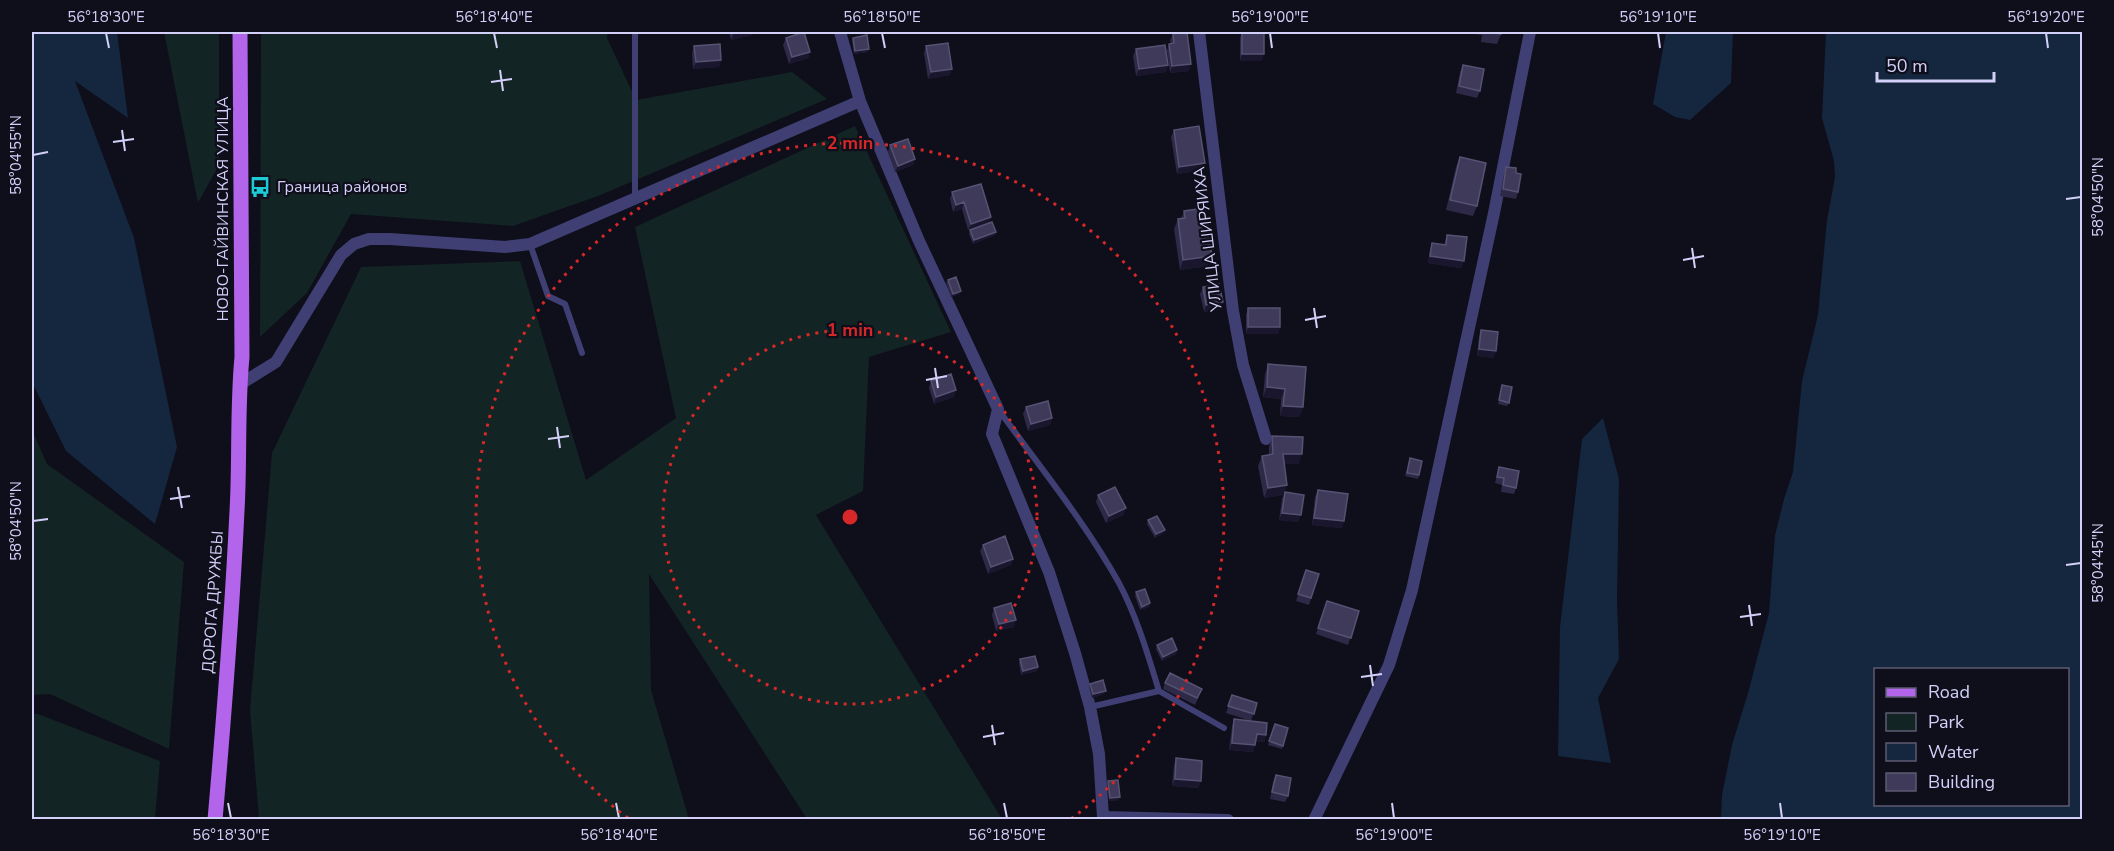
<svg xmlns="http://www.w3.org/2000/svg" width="2114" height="851" font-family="'Nunito Sans',sans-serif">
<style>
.green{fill:#122423}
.water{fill:#14273f;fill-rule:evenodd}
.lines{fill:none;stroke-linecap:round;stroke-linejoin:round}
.lane{stroke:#3f3f74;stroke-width:6}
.street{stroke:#3f3f74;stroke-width:12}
.primary{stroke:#b264ea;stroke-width:15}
.wall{fill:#2d2947}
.shaded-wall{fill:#1a162e}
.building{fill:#3f3a5a;stroke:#565273;stroke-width:1.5}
.ticks{fill:none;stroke:#d2cff8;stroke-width:2}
.ring{fill:none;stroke:#d62828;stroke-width:3;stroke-dasharray:3 6}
.labels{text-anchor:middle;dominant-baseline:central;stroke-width:4.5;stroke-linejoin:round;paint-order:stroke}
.poi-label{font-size:16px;fill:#d2cff8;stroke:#0f0e1b;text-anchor:start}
.street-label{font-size:16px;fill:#d2cff8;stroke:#0f0e1b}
.centre{fill:#d62828;stroke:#0f0e1b;stroke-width:3}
.ring-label{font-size:18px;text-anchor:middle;font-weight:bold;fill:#d62828;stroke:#0f0e1b;stroke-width:4.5;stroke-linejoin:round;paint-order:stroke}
.neatline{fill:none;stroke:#d2cff8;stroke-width:2}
.ticks-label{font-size:15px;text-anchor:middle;fill:#d2cff8}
</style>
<rect width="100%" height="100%" fill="#0f0e1b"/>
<path class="green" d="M164,32H219V165L198,203Z
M261,32H608L607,38L636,100L792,72L827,99L598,196L513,226L351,214L307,293L260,337Z
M855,126L951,332L869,357L863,491L816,515L1002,819H807L649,574L651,690L689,819H259L250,710L272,453L361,267L520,261L586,480L676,418L635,227Z
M32,430L47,464L184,562L169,749L50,694L32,695Z
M32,714H38L160,761L155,819H32Z"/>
<path class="water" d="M32,32H117L128,118L75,81L134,238L177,447L155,524L66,451L32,382Z
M1666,32H1733L1731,83L1690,120L1675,117L1653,104Z
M1826,32H2082V819H1721L1722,795L1732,745L1748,693L1769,613L1775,535L1784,499L1793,472L1802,381L1818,315L1827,220L1835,177L1834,161L1822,118ZM1876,670H2068V804H1876Z
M1603,418L1619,479L1617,601L1619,659L1598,698L1611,763L1558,756L1560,627L1582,439Z"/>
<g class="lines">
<path class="lane" d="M635,32V198
M530,244L548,296L565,304L582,353
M998,409C1039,466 1085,522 1119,583C1137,617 1148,655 1159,691L1224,728
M1090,707L1159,691"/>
<path class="street" d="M840,32L860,101L919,241L998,409L992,434L1049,572L1075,653L1090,707L1099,754L1103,817L1228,820
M1199,32L1233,311L1243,365L1266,439
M239,385L276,362L341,255L354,244L369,239H390L505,247L530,244L860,101
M1314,820L1389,665L1412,590L1494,213L1530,32"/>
<path class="primary" d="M215,820C224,717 232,614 237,511C240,460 237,408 242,357L240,32"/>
</g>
<path class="wall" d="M729,32H753L752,35L731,40Z
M1173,32H1187L1189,71L1170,73L1167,51L1169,44H1171L1170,40L1173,34Z
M1242,32L1262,61H1240V38Z
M1463,32H1502L1497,44L1481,42L1482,35Z
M786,38L810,52L808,58L789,64L783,45Z
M853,38L868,52L854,54L852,41Z
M694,46L721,60L719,67L693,69L692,53Z
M926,46L950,75L928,79L924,53Z
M1136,49L1168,65L1166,72L1136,76L1133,56Z
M1463,65L1480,91L1477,98L1456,93L1460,72Z
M1174,130L1203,170L1177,174L1171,137Z
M890,145L915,159L913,165L895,172L888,152Z
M1460,157L1477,206L1473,216L1446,210L1456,167Z
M1506,167L1516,173L1518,192L1516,199L1500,196L1504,174Z
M952,192L991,217L989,223L996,232L995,235L973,244L969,234L970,230L976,228L968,230L962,209L953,212L950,199Z
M1184,211L1208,266L1180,270L1174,229L1178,219H1181Z
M1447,235L1464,261L1461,268L1428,263L1430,250L1432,243L1444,245Z
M948,280L960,294L951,297L946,283Z
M1203,287L1223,302L1220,309L1204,312L1200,294Z
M1248,308L1280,327L1278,334H1246V315Z
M1481,330L1496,351L1493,358L1477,356L1479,337Z
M1268,364L1303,407L1299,417L1280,416L1281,399L1263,397L1265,374Z
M931,381L954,397L934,404L929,388Z
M1502,385L1509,403L1507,406L1498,404Z
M1026,407L1052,418L1050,425L1028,431L1023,414Z
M1272,436L1299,464H1284L1287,485L1283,495L1264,498L1258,466L1262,456L1269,455V447Z
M1410,458L1419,475L1418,479L1405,476Z
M1499,467L1516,488L1514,494L1501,492L1502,485L1495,483Z
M1318,490L1344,521L1342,528L1312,525L1315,497Z
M1285,492L1298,522L1279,520L1282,499Z
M1098,495L1126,508L1123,515L1106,523L1096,502Z
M1148,520L1165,530L1163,533L1155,538L1147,524Z
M983,545L1013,559L1011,565L988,574L980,551Z
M1306,570L1319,574L1309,605L1296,601Z
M1136,592L1150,603L1149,607L1140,610L1135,596Z
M1327,601L1359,611L1348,645L1316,634Z
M994,608L1014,627L996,631L992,615Z
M1157,645L1177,650L1176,654L1162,661L1156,649Z
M1020,659L1038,667L1037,671L1021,675L1019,663Z
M1165,683L1199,696L1195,705L1163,689Z
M1090,684L1104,694L1092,698L1089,687Z
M1232,695L1257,703L1251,721L1226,713Z
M1234,719L1266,735L1264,742L1256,741L1253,752L1229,750L1232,726Z
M1275,724L1288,728L1282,749L1268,745Z
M1176,758L1201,781L1198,788L1172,786L1174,765Z
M1276,775L1288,796L1285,802L1270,799L1273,782Z
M1108,781L1119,800L1109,801L1107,784Z"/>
<path class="shaded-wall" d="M740,32H753L752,35L731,40L734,33Z
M869,49L868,52L854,54L855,51Z
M810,52L808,58L789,64L792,57Z
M1242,54H1264L1262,61H1240Z
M721,60L719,67L693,69L696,62Z
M1191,64L1189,71L1170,73L1172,66Z
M1168,65L1166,72L1136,76L1139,69Z
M952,69L950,75L928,79L931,72Z
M915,159L913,165L895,172L898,166Z
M1205,163L1203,170L1177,174L1179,167Z
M964,202L962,209L953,212L956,205Z
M991,217L989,224L968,230L971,224Z
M996,232L995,235L973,244L974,240Z
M1212,256L1208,266L1180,270L1183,260Z
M1430,256L1464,261L1461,268L1428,263Z
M961,291L960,294L951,297L953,294Z
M1223,302L1220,309L1204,312L1206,305Z
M1248,327H1280L1278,334H1246Z
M1479,349L1496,351L1493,358L1477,356Z
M1267,387L1285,389L1281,399L1263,397Z
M956,390L954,397L934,404L936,397Z
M1283,406L1303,407L1299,417L1280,416Z
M1052,418L1050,425L1028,431L1031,424Z
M1283,454H1302L1299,464H1279Z
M1287,485L1283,495L1264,498L1268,488Z
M1126,508L1123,515L1106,523L1109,516Z
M1282,513L1301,515L1298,522L1279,520Z
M1314,518L1344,521L1342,528L1312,525Z
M1165,530L1163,533L1155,538L1156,534Z
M1013,559L1011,565L988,574L991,567Z
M1150,603L1149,607L1140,610L1142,607Z
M1016,620L1014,627L996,631L999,624Z
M1177,650L1176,654L1162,661L1163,657Z
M1038,667L1037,671L1021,675L1023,671Z
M1106,691L1104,694L1092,698L1093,694Z
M1257,734L1266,735L1264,742L1254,741Z
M1232,743L1255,745L1253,752L1229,750Z
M1175,779L1201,781L1198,788L1172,786Z
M1120,797L1119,800L1109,801L1110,798Z"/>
<path class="building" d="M804,32L810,52L792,57L786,38Z
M1176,32H1187L1191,64L1172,66L1169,44L1174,43L1173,34L1176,33Z
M1242,32H1264V54H1242Z
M1485,32H1502L1501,34Z
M867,35L869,49L855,51L853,38Z
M948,43L952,69L931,72L926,46Z
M720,44L721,60L696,62L694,46Z
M1165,45L1168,65L1139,69L1136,49Z
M1463,65L1484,69L1480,91L1459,86Z
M1199,126L1205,163L1179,167L1174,130Z
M908,139L915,159L898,166L890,145Z
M1460,157L1486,163L1477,206L1450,200Z
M1506,167L1516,168V173L1521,174L1518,192L1503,189Z
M981,184L991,217L971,224L964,202L956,205L952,192Z
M1205,208L1212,256L1183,260L1178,219L1185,218L1184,211Z
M992,222L996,232L974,240L970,230Z
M1447,235L1467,237L1464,261L1430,256L1432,243L1446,245Z
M956,277L961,291L953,294L948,280Z
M1219,284L1223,302L1206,305L1203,287Z
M1248,308H1280V327H1248Z
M1481,330L1498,332L1496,351L1479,349Z
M1268,364L1306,367L1303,407L1283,406L1285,389L1267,387Z
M951,374L956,390L936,397L931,381Z
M1502,385L1512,387L1509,403L1499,400Z
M1048,401L1052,418L1031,424L1026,407Z
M1272,436L1303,437L1302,454H1283L1287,485L1268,488L1262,456L1273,454Z
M1410,458L1422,461L1419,475L1407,473Z
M1499,467L1519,471L1516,488L1503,485L1504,478L1497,477Z
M1115,487L1126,508L1109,516L1098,495Z
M1318,490L1348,494L1344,521L1314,518Z
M1285,492L1304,495L1301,515L1282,513Z
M1157,516L1165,530L1156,534L1148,520Z
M1005,536L1013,559L991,567L983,545Z
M1306,570L1319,574L1311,598L1298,594Z
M1145,589L1150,603L1142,607L1136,592Z
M1327,601L1359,611L1351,638L1318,628Z
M1011,603L1016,620L999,624L994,608Z
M1172,638L1177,650L1163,657L1157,645Z
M1035,656L1038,667L1023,671L1020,659Z
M1170,673L1202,689L1197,698L1165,683Z
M1103,680L1106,691L1093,694L1090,684Z
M1232,695L1257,703L1254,714L1228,706Z
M1234,719L1267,723L1266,735L1257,734L1255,745L1232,743Z
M1275,724L1288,728L1283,746L1269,741Z
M1176,758L1202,761L1201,781L1175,779Z
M1276,775L1291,778L1288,796L1272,792Z
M1118,780L1120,797L1110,798L1108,781Z"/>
<path class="ticks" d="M106,33L109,48M494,33L497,48M882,33L885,48M1270,33L1272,48M1658,33L1660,48M2046,33L2048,48M500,70L503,91M491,82L512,79M122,130L125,151M113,142L134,139M33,155L48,152M2066,199L2081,197M1692,248L1695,268M1683,260L1704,256M1314,308L1317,328M1305,320L1326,316M935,368L938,388M926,380L947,376M557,427L560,448M548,439L569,436M178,487L182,508M170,499L190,496M33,521L48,519M2066,565L2081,563M1749,605L1752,626M1740,617L1761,614M1370,665L1373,686M1361,677L1382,674M992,725L995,745M983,737L1004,733M228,803L231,818M616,803L619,818M1004,803L1007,818M1392,803L1394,818M1780,803L1782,818"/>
<g class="ring">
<circle cx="850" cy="517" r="187"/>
<path d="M628 818A374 374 0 1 1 1072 818"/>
</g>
<defs>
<symbol id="bus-bare" viewBox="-9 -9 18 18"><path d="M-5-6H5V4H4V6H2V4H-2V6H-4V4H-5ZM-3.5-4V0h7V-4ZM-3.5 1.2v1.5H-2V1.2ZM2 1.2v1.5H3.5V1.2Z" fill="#1dcbd6" stroke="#0f0e1b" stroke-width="2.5" paint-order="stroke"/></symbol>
</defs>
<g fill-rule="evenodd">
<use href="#bus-bare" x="245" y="172" width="30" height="30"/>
</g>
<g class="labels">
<g class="poi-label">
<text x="277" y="187">Граница районов</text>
</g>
<g class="street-label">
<text transform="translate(223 209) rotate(-90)">НОВО-ГАЙВИНСКАЯ УЛИЦА</text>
<text transform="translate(1208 239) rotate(-97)">УЛИЦА ШИРЯИХА</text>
<text transform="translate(213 602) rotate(-86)">ДОРОГА ДРУЖБЫ</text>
</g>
</g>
<circle cx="850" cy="517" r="9" class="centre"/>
<g class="ring-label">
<text x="850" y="149">2 min</text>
<text x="850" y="336">1 min</text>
</g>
<rect width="2114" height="851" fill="none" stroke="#0f0e1b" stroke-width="66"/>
<rect x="1874" y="668" width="195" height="138" fill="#0f0e1b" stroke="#5d5b73" stroke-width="1.5"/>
<rect x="1886" y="688" width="30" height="9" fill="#b264ea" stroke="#5d5b73" stroke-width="1.5"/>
<text x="1928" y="698" font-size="18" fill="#d2cff8">Road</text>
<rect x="1886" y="713" width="30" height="18" fill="#122423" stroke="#5d5b73" stroke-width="1.5"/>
<text x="1928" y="728" font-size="18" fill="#d2cff8">Park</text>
<rect x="1886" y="743" width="30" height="18" fill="#14273f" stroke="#5d5b73" stroke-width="1.5"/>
<text x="1928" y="758" font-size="18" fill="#d2cff8">Water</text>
<rect x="1886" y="773" width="30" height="18" fill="#3f3a5a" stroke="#5d5b73" stroke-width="1.5"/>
<text x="1928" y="788" font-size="18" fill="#d2cff8">Building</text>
<path d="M1877 72v9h117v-9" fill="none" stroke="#d2cff8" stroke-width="3"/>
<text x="1886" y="72" font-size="18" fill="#d2cff8" stroke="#0f0e1b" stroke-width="4.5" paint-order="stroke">50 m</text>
<rect x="33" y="33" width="2048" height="785" class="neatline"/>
<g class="ticks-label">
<text x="106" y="22">56°18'30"E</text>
<text x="494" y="22">56°18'40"E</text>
<text x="882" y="22">56°18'50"E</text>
<text x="1270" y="22">56°19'00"E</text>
<text x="1658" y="22">56°19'10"E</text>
<text x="2046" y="22">56°19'20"E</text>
<text transform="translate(16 155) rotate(-90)" y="5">58°04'55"N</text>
<text transform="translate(2098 197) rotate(-90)" y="5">58°04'50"N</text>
<text transform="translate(16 521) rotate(-90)" y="5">58°04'50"N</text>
<text transform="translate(2098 563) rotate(-90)" y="5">58°04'45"N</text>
<text x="231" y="840">56°18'30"E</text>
<text x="619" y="840">56°18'40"E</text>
<text x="1007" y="840">56°18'50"E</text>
<text x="1394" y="840">56°19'00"E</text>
<text x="1782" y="840">56°19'10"E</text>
</g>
</svg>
